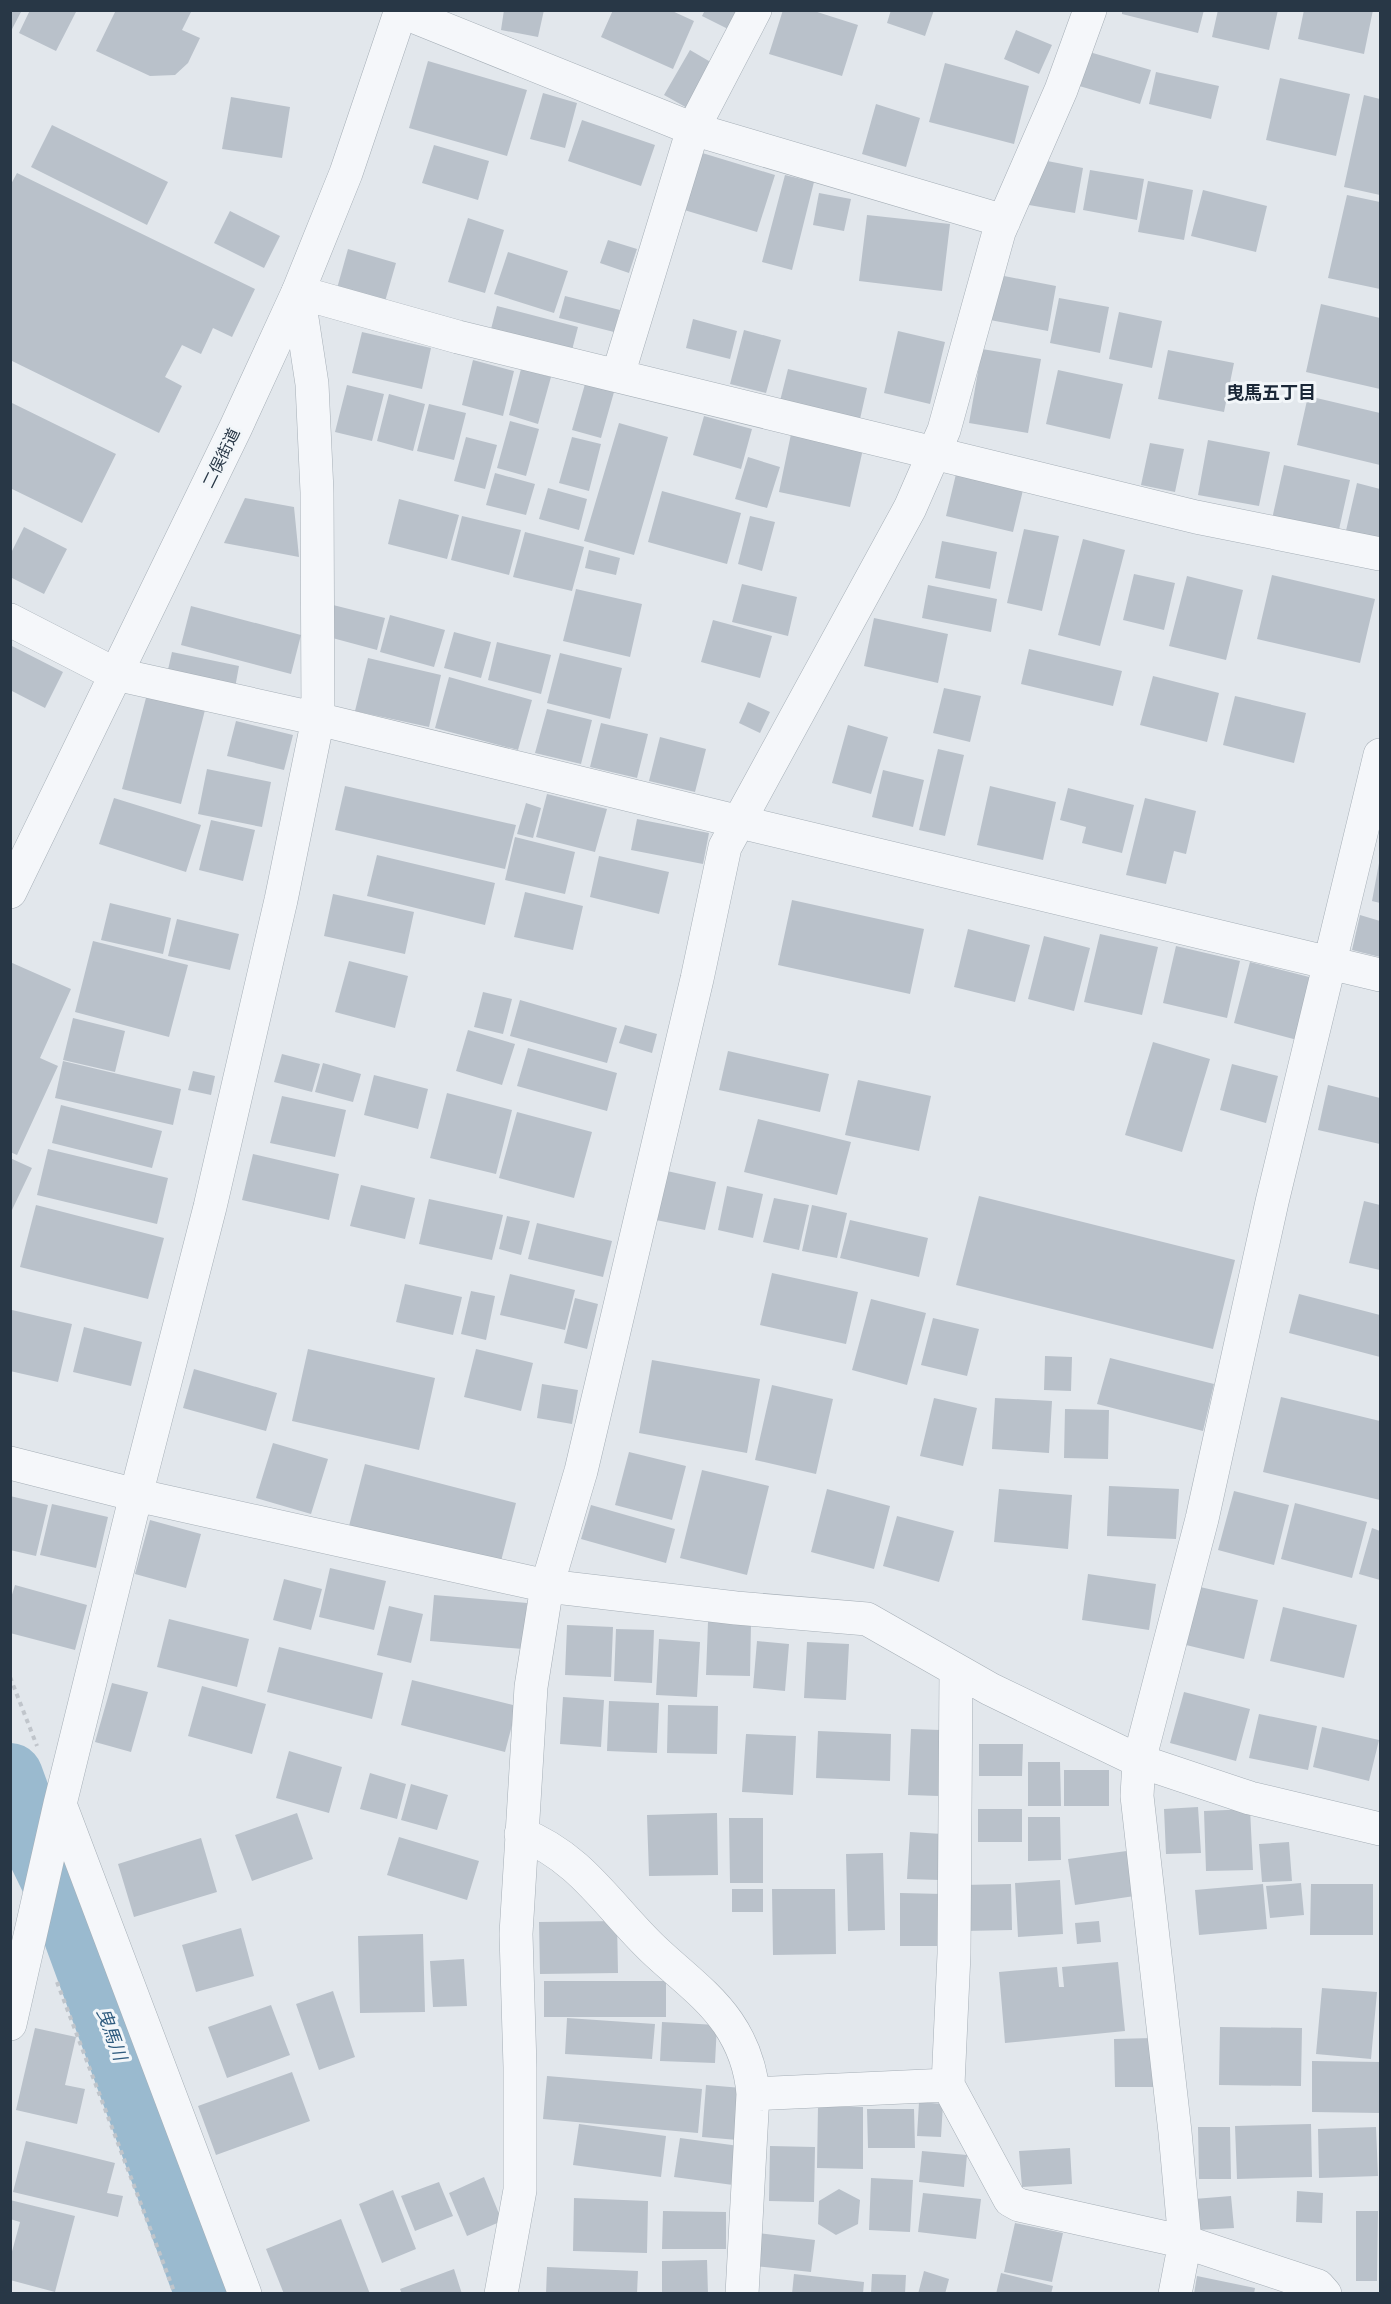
<svg xmlns="http://www.w3.org/2000/svg" width="1391" height="2304" font-family="'Work Sans','Noto Sans JP',sans-serif">
<style>
.lines{fill:none;stroke-linecap:round;stroke-linejoin:round}
.river{stroke:#9abacf;stroke-width:66}
.building{fill:#b9c1ca}
.minor-casing{stroke:#a6afb7;stroke-width:34}
.tertiary-casing{stroke:#a6afb7;stroke-width:34}
.path{stroke:#c0c5cb;stroke-width:4;stroke-dasharray:4.5 4.5;stroke-linecap:butt}
.minor{stroke:#f5f7fa;stroke-width:33}
.tertiary{stroke:#f5f7fa;stroke-width:33}
.labels{text-anchor:middle;dominant-baseline:central;stroke-width:6;stroke-linejoin:round;paint-order:stroke}
.street-label{font-size:16px;fill:#283746;stroke:#f2f6f9}
.neighbourhood-label{font-size:18px;font-weight:bold;fill:#1a2737;stroke:#f2f6f9}
.water-label{font-size:18px;font-style:italic;fill:#2e5b7e;stroke:#f2f6f9}
</style>
<rect width="100%" height="100%" fill="#e2e7ec"/>
<g class="lines">
<path class="river" d="M10,1776L30,1831L63,1899L208,2294"/>
</g>
<path class="building" d="M10,10H22L10,33Z
M30,10H77L56,51L19,33Z
M116,10H192L182,30L200,38L188,63L175,75L150,76L96,51Z
M504,10H544L538,37L501,30Z
M613,10H670L694,21L673,69L601,37Z
M705,10H740L730,30L702,16Z
M783,10H811L858,25L842,76L769,54Z
M891,10H934L925,36L887,23Z
M1122,10H1204L1198,33L1122,14Z
M1218,10H1278L1269,50L1212,37Z
M1304,10H1373L1364,54L1298,39Z
M1016,30L1052,45L1039,74L1004,59Z
M690,50L714,64L689,109L664,95Z
M1086,51L1151,70L1140,104L1076,85Z
M428,61L527,90L507,156L409,128Z
M945,63L1029,86L1014,144L929,122Z
M1156,72L1219,86L1211,119L1149,104Z
M1280,78L1350,94L1336,156L1266,140Z
M543,93L577,103L565,148L530,139Z
M1364,95L1380,99V195L1344,187Z
M231,97L290,107L282,158L222,149Z
M876,104L920,118L906,167L862,154Z
M582,120L655,145L641,186L568,161Z
M52,125L168,182L147,225L31,167Z
M434,145L489,161L478,200L422,183Z
M699,152L775,175L757,232L681,209Z
M1037,159L1083,168L1075,213L1029,205Z
M1090,170L1144,179L1137,220L1083,210Z
M17,173L255,289L232,337L213,328L201,354L182,345L165,377L182,386L159,433L10,360V186Z
M785,175L814,182L792,270L762,262Z
M1148,181L1193,190L1184,240L1138,232Z
M1203,190L1267,206L1256,252L1191,236Z
M819,193L851,199L844,231L813,225Z
M1347,195L1380,202V289L1328,278Z
M230,211L280,236L264,268L214,243Z
M867,215L950,224L942,291L859,281Z
M468,218L504,230L485,293L448,282Z
M608,240L637,249L629,273L600,263Z
M348,249L396,263L384,305L336,292Z
M508,252L568,271L554,313L494,294Z
M999,275L1056,286L1048,331L990,320Z
M565,296L620,310L614,332L559,318Z
M1059,298L1109,307L1100,353L1050,343Z
M1321,304L1380,318V389L1306,372Z
M497,306L578,327L572,350L491,329Z
M1119,312L1162,321L1152,368L1109,359Z
M693,319L737,331L730,359L686,348Z
M744,330L781,340L766,393L730,384Z
M898,331L945,342L930,404L884,393Z
M362,332L431,348L422,389L352,373Z
M982,349L1041,359L1028,433L969,423Z
M1168,350L1234,363L1224,412L1158,399Z
M473,360L514,371L503,416L462,405Z
M521,369L551,377L538,424L509,415Z
M788,369L867,388L860,419L780,401Z
M1058,370L1123,384L1110,439L1046,424Z
M585,384L614,392L601,438L572,430Z
M347,385L384,394L372,441L335,432Z
M389,394L425,404L413,451L377,441Z
M1308,396L1380,413V465L1297,445Z
M10,402L116,454L82,523L10,488Z
M429,404L466,413L454,460L417,451Z
M704,416L752,429L741,469L693,455Z
M510,421L539,429L526,476L497,468Z
M619,423L668,437L634,555L584,541Z
M791,434L863,449L850,507L779,492Z
M466,437L497,445L485,489L454,481Z
M572,437L601,444L589,491L559,483Z
M1208,440L1270,452L1259,506L1198,495Z
M1150,443L1184,449L1175,492L1141,485Z
M748,457L780,467L767,508L735,499Z
M1284,465L1350,480L1338,534L1272,519Z
M495,473L535,484L526,515L486,505Z
M956,474L1023,490L1013,532L946,516Z
M1357,483L1380,489V543L1345,535Z
M548,488L587,499L579,530L539,519Z
M662,491L741,513L727,564L648,542Z
M245,498L294,507L299,557L224,543Z
M399,499L459,515L447,559L388,544Z
M462,516L521,530L509,575L451,560Z
M750,516L775,522L762,571L738,564Z
M24,527L67,549L44,594L10,577V555Z
M1024,529L1059,536L1042,611L1007,603Z
M525,532L584,547L572,591L513,577Z
M1083,539L1125,550L1100,646L1058,635Z
M942,541L997,552L990,589L935,578Z
M589,550L620,558L616,575L585,568Z
M1134,574L1175,583L1164,630L1123,620Z
M1272,575L1375,599L1360,663L1257,639Z
M1187,576L1243,590L1226,660L1169,646Z
M742,584L797,597L788,636L732,622Z
M928,585L997,599L991,632L922,618Z
M576,589L642,604L630,657L563,641Z
M333,605L385,618L377,650L325,636Z
M191,606L301,635L291,674L181,645Z
M390,615L445,630L434,667L380,652Z
M874,618L948,634L938,683L864,666Z
M713,620L772,636L760,678L701,662Z
M454,632L491,642L481,678L444,668Z
M497,642L551,655L541,694L488,680Z
M10,645L63,672L45,708L10,690Z
M1029,649L1122,671L1113,706L1021,684Z
M172,652L239,666L235,688L167,674Z
M560,653L622,668L610,719L547,703Z
M368,658L441,675L429,727L355,711Z
M1153,676L1219,693L1207,742L1140,725Z
M449,677L532,700L518,750L435,728Z
M944,688L981,696L970,742L933,733Z
M147,694L205,710L181,804L122,789Z
M1235,696L1306,713L1294,763L1223,745Z
M748,702L770,712L760,733L739,723Z
M547,709L592,720L581,764L535,753Z
M236,721L293,735L284,770L227,756Z
M601,723L648,734L637,778L590,767Z
M848,725L888,737L871,794L832,783Z
M660,737L706,749L695,792L649,781Z
M938,749L964,755L945,836L919,830Z
M207,769L271,782L262,827L198,814Z
M883,770L924,780L913,827L872,817Z
M345,786L516,825L505,869L335,830Z
M990,786L1056,802L1043,860L977,845Z
M1068,788L1134,805L1122,853L1082,843L1086,827L1060,820Z
M547,794L607,809L595,852L536,837Z
M114,798L201,825L186,872L99,844Z
M1145,798L1196,811L1186,854L1174,851L1166,884L1126,875Z
M526,803L541,808L533,838L517,834Z
M637,819L709,833L703,864L631,850Z
M211,820L255,830L243,881L199,870Z
M515,837L575,852L565,894L505,880Z
M377,855L495,883L485,925L367,896Z
M599,856L669,872L659,914L590,897Z
M1379,863H1380V903L1372,901Z
M525,892L583,906L573,950L514,937Z
M333,894L414,912L405,954L324,936Z
M792,900L924,929L910,994L778,965Z
M110,903L171,918L163,954L101,940Z
M1360,915L1380,921V957L1352,950Z
M177,919L239,934L230,970L168,956Z
M968,929L1030,945L1015,1002L954,987Z
M1100,934L1158,947L1142,1015L1084,1002Z
M1044,936L1090,948L1074,1011L1028,999Z
M93,941L188,965L169,1037L75,1012Z
M1176,946L1240,961L1227,1018L1163,1003Z
M349,961L408,976L395,1028L335,1012Z
M10,962L71,989L40,1058L58,1066L17,1155L10,1152Z
M1250,962L1317,979L1301,1041L1234,1023Z
M483,992L512,999L503,1034L474,1027Z
M520,1000L617,1028L607,1063L510,1036Z
M73,1018L125,1031L115,1072L63,1060Z
M625,1025L657,1034L652,1053L619,1043Z
M468,1030L515,1044L502,1085L456,1071Z
M1153,1042L1210,1059L1182,1152L1125,1135Z
M528,1048L617,1073L607,1111L517,1086Z
M728,1051L829,1074L820,1112L719,1090Z
M282,1054L320,1064L312,1092L274,1082Z
M63,1061L181,1089L173,1125L55,1098Z
M323,1063L361,1074L353,1102L315,1092Z
M1232,1064L1278,1076L1266,1123L1220,1110Z
M193,1071L215,1076L211,1095L188,1090Z
M374,1075L428,1089L418,1129L364,1115Z
M858,1080L931,1096L919,1151L845,1135Z
M1328,1085L1380,1098V1144L1318,1130Z
M447,1093L512,1110L496,1174L430,1158Z
M282,1096L346,1110L335,1157L270,1143Z
M61,1105L162,1131L152,1168L52,1143Z
M517,1112L592,1132L574,1198L499,1178Z
M758,1119L851,1142L837,1195L744,1172Z
M48,1149L168,1178L157,1224L37,1195Z
M253,1154L339,1174L329,1220L242,1200Z
M10,1158L32,1168L12,1210L10,1209Z
M667,1171L716,1182L705,1230L656,1220Z
M361,1185L415,1198L405,1239L350,1226Z
M727,1186L763,1194L753,1238L718,1230Z
M979,1196L1235,1260L1213,1349L956,1285Z
M774,1198L809,1205L799,1250L763,1242Z
M429,1199L503,1215L492,1260L419,1244Z
M1364,1201L1380,1205V1270L1349,1263Z
M36,1205L164,1238L148,1299L20,1267Z
M812,1205L847,1213L837,1258L802,1251Z
M507,1216L530,1221L521,1255L499,1249Z
M850,1220L928,1238L919,1277L840,1258Z
M537,1223L612,1241L603,1277L528,1259Z
M772,1273L858,1292L846,1344L760,1325Z
M510,1274L575,1290L565,1330L500,1315Z
M405,1284L462,1297L453,1335L396,1322Z
M471,1291L495,1296L486,1340L461,1334Z
M1299,1294L1380,1315V1357L1289,1333Z
M575,1298L598,1304L587,1349L564,1343Z
M871,1299L926,1313L907,1385L852,1370Z
M12,1310L72,1324L58,1382L10,1371V1318Z
M933,1318L979,1329L967,1376L921,1365Z
M84,1327L142,1342L131,1386L73,1372Z
M308,1349L435,1378L419,1450L292,1421Z
M476,1349L533,1363L521,1411L464,1397Z
M1045,1356L1072,1357L1071,1391L1044,1390Z
M1110,1358L1214,1384L1203,1431L1097,1404Z
M652,1360L760,1379L747,1453L639,1433Z
M194,1369L277,1393L266,1431L183,1408Z
M542,1384L578,1390L572,1424L537,1418Z
M772,1385L833,1399L816,1474L755,1460Z
M1281,1397L1380,1421V1500L1263,1472Z
M934,1398L977,1408L963,1466L920,1456Z
M995,1398L1052,1401L1049,1453L992,1449Z
M1065,1409L1109,1410L1108,1459L1064,1458Z
M273,1443L328,1459L311,1514L256,1498Z
M629,1452L686,1466L672,1520L615,1505Z
M365,1464L516,1503L500,1565L349,1526Z
M702,1470L769,1486L747,1575L680,1558Z
M1109,1486L1179,1489L1176,1539L1107,1536Z
M827,1489L890,1506L874,1569L811,1552Z
M999,1489L1072,1495L1068,1549L994,1542Z
M1234,1491L1289,1505L1274,1565L1218,1550Z
M10,1496L48,1505L36,1556L10,1550Z
M1295,1503L1367,1522L1352,1578L1281,1559Z
M52,1504L108,1517L96,1568L40,1555Z
M591,1505L675,1529L666,1563L581,1539Z
M897,1516L954,1531L939,1582L883,1566Z
M150,1520L201,1534L186,1588L135,1574Z
M1372,1528L1380,1531V1580L1359,1574Z
M330,1568L386,1581L374,1630L319,1617Z
M1088,1574L1156,1584L1149,1630L1082,1620Z
M284,1579L322,1589L311,1630L273,1620Z
M15,1585L87,1605L75,1650L10,1633V1601Z
M1200,1587L1258,1600L1244,1659L1186,1645Z
M434,1595L527,1603L523,1649L430,1641Z
M389,1606L423,1614L411,1663L377,1655Z
M1283,1607L1357,1625L1344,1678L1270,1661Z
M169,1619L249,1639L237,1687L157,1667Z
M708,1622L751,1623L750,1676L706,1675Z
M567,1625L613,1627L611,1677L565,1675Z
M616,1629L654,1630L652,1683L614,1681Z
M659,1639L700,1642L697,1697L656,1695Z
M757,1641L789,1644L785,1691L753,1688Z
M807,1642L849,1644L846,1700L804,1698Z
M279,1647L383,1673L372,1719L267,1692Z
M412,1680L517,1706L505,1752L401,1725Z
M112,1683L148,1692L131,1752L95,1742Z
M202,1686L266,1704L252,1754L188,1736Z
M1184,1692L1250,1709L1236,1761L1170,1743Z
M563,1697L604,1700L601,1747L560,1744Z
M609,1701L659,1703L657,1753L607,1751Z
M668,1705L718,1706L717,1754L667,1753Z
M1259,1714L1317,1726L1308,1770L1249,1758Z
M1322,1727L1379,1740L1369,1781L1313,1767Z
M911,1729L941,1730L939,1796L908,1795Z
M818,1731L891,1734L890,1781L816,1778Z
M746,1734L796,1736L793,1795L742,1792Z
M979,1744H1023L1022,1776H979Z
M289,1751L342,1767L329,1813L276,1798Z
M1028,1762H1060L1061,1806H1028Z
M1064,1770H1109V1806H1064Z
M370,1773L406,1784L397,1819L360,1809Z
M411,1784L448,1795L437,1830L401,1820Z
M1198,1807L1201,1853L1166,1854L1164,1809Z
M978,1809H1022V1842H978Z
M1250,1809L1253,1870L1206,1871L1204,1811Z
M297,1813L313,1859L252,1881L235,1835Z
M717,1813L718,1875L649,1876L647,1815Z
M1028,1817H1060L1061,1860L1028,1861Z
M729,1818H763V1883H730Z
M910,1832L942,1834L940,1880L907,1879Z
M399,1837L479,1861L467,1900L387,1875Z
M201,1838L217,1892L134,1917L118,1864Z
M1289,1842L1292,1881L1262,1882L1259,1844Z
M1134,1850L1141,1895L1075,1905L1068,1859Z
M883,1853L885,1930L848,1931L846,1854Z
M1060,1880L1063,1934L1018,1937L1015,1883Z
M1301,1883L1304,1915L1270,1918L1266,1886Z
M1011,1884L1012,1930L964,1931L963,1885Z
M1263,1884L1267,1929L1199,1935L1195,1890Z
M1311,1884H1373V1935H1310Z
M732,1889H763V1912H732Z
M772,1889H835L836,1954L773,1955Z
M900,1893L943,1894V1946H900Z
M617,1921L618,1973L540,1974L539,1922Z
M1099,1921L1101,1942L1077,1944L1075,1923Z
M241,1928L254,1976L196,1992L182,1945Z
M423,1934L425,2012L360,2013L358,1936Z
M464,1959L467,2006L433,2007L430,1961Z
M1118,1962L1125,2031L1005,2043L999,1972L1057,1967L1059,1987H1064L1062,1967Z
M544,1981H666V2017H544Z
M1322,1988L1377,1992L1371,2059L1316,2054Z
M333,1991L355,2057L319,2070L296,2004Z
M271,2005L290,2055L227,2078L208,2027Z
M567,2018L655,2024L652,2059L565,2054Z
M662,2022L717,2025L715,2063L660,2061Z
M1220,2027L1302,2028L1301,2086L1219,2085Z
M35,2028L76,2037L65,2085L85,2089L77,2124L16,2110Z
M1153,2038L1154,2087H1115L1114,2039Z
M1312,2061L1380,2062V2113L1312,2112Z
M292,2072L310,2121L216,2155L198,2106Z
M547,2076L702,2089L698,2133L543,2119Z
M706,2085L742,2088L738,2140L702,2137Z
M919,2102L943,2104L941,2137L917,2136Z
M818,2106L863,2107V2169L817,2168Z
M867,2109H914L915,2148H868Z
M579,2124L666,2136L661,2177L573,2165Z
M1311,2124L1312,2177L1237,2179L1235,2126Z
M1198,2127H1230L1231,2179H1199Z
M1376,2127L1378,2176L1319,2178L1318,2129Z
M680,2138L739,2146L733,2185L674,2177Z
M26,2141L115,2163L107,2193L123,2196L118,2217L13,2192Z
M770,2146L815,2147L814,2202L769,2201Z
M1070,2148L1072,2184L1022,2187L1019,2151Z
M922,2151L967,2155L964,2187L919,2182Z
M484,2177L502,2221L467,2236L449,2193Z
M871,2178L913,2180L910,2232L869,2230Z
M439,2182L453,2216L415,2231L401,2196Z
M839,2189L860,2200L858,2224L836,2235L818,2224L819,2201Z
M393,2190L416,2249L382,2263L359,2204Z
M1297,2191L1323,2193L1322,2223L1296,2222Z
M923,2193L981,2199L976,2239L918,2232Z
M1231,2196L1234,2228L1197,2230L1194,2199Z
M574,2198L648,2201L647,2253L573,2251Z
M10,2200L75,2216L55,2292L10,2280V2259L20,2222L10,2219Z
M663,2211L726,2212V2249H662Z
M1356,2211H1378L1377,2281H1356Z
M341,2219L370,2294H284L266,2249Z
M1015,2223L1063,2233L1052,2282L1004,2272Z
M759,2233L815,2240L811,2272L755,2266Z
M707,2260L708,2294H662V2261Z
M547,2267L638,2271L637,2294H546Z
M454,2269L462,2294H402L400,2289Z
M924,2271L949,2279L945,2294H918Z
M1001,2273L1053,2286L1051,2294H996Z
M794,2274L864,2282L863,2294H792Z
M872,2274L906,2275L905,2294H871Z
M1197,2276L1255,2288L1254,2294H1194Z"/>
<g class="lines">
<defs>
<path id="minor" d="M400,11L693,129L1004,221
M618,375L693,129L755,10
M10,620L115,674L318,719L740,822L1380,975
M10,1463L136,1495L547,1586L736,1608L867,1619L990,1689L1139,1761L1250,1798L1380,1829
M60,1804L245,2294
M521,1834C581,1857 609,1907 653,1949C678,1973 708,1994 728,2023C743,2045 751,2068 753,2094L742,2294
M10,2024L60,1804L136,1495L210,1207L281,900L318,719L317,492L312,384L298,292L458,337L1196,517L1380,554
M948,2085L954,1954L956,1670
M753,2094L948,2085L1010,2200L1019,2205L1185,2242L1318,2286L1325,2294
M501,2294L520,2190V2067L516,1934L531,1687L547,1586L581,1471L697,979L725,847L910,508L944,430L999,232L1061,90L1090,10
M1175,2294L1185,2242L1175,2132L1137,1796L1139,1761L1202,1519L1272,1202L1380,755"/>
<path id="tertiary" d="M10,892L236,427L298,292L346,173L401,10"/>
</defs>
<use href="#minor" class="minor-casing"/>
<use href="#tertiary" class="tertiary-casing"/>
<path class="path" d="M10,1677L37,1746
M57,1982L175,2294"/>
<use href="#minor" class="minor"/>
<use href="#tertiary" class="tertiary"/>
</g>
<g class="labels">
<g class="street-label">
<text transform="translate(221 458) rotate(-64)">二俣街道</text>
</g>
<g class="neighbourhood-label">
<text x="1271" y="392">曳馬五丁目</text>
</g>
<g class="water-label">
<text transform="translate(112 2034) rotate(70)">曳馬川</text>
</g>
</g>
<rect width="1391" height="2304" fill="none" stroke="#283746" stroke-width="24"/>
</svg>
